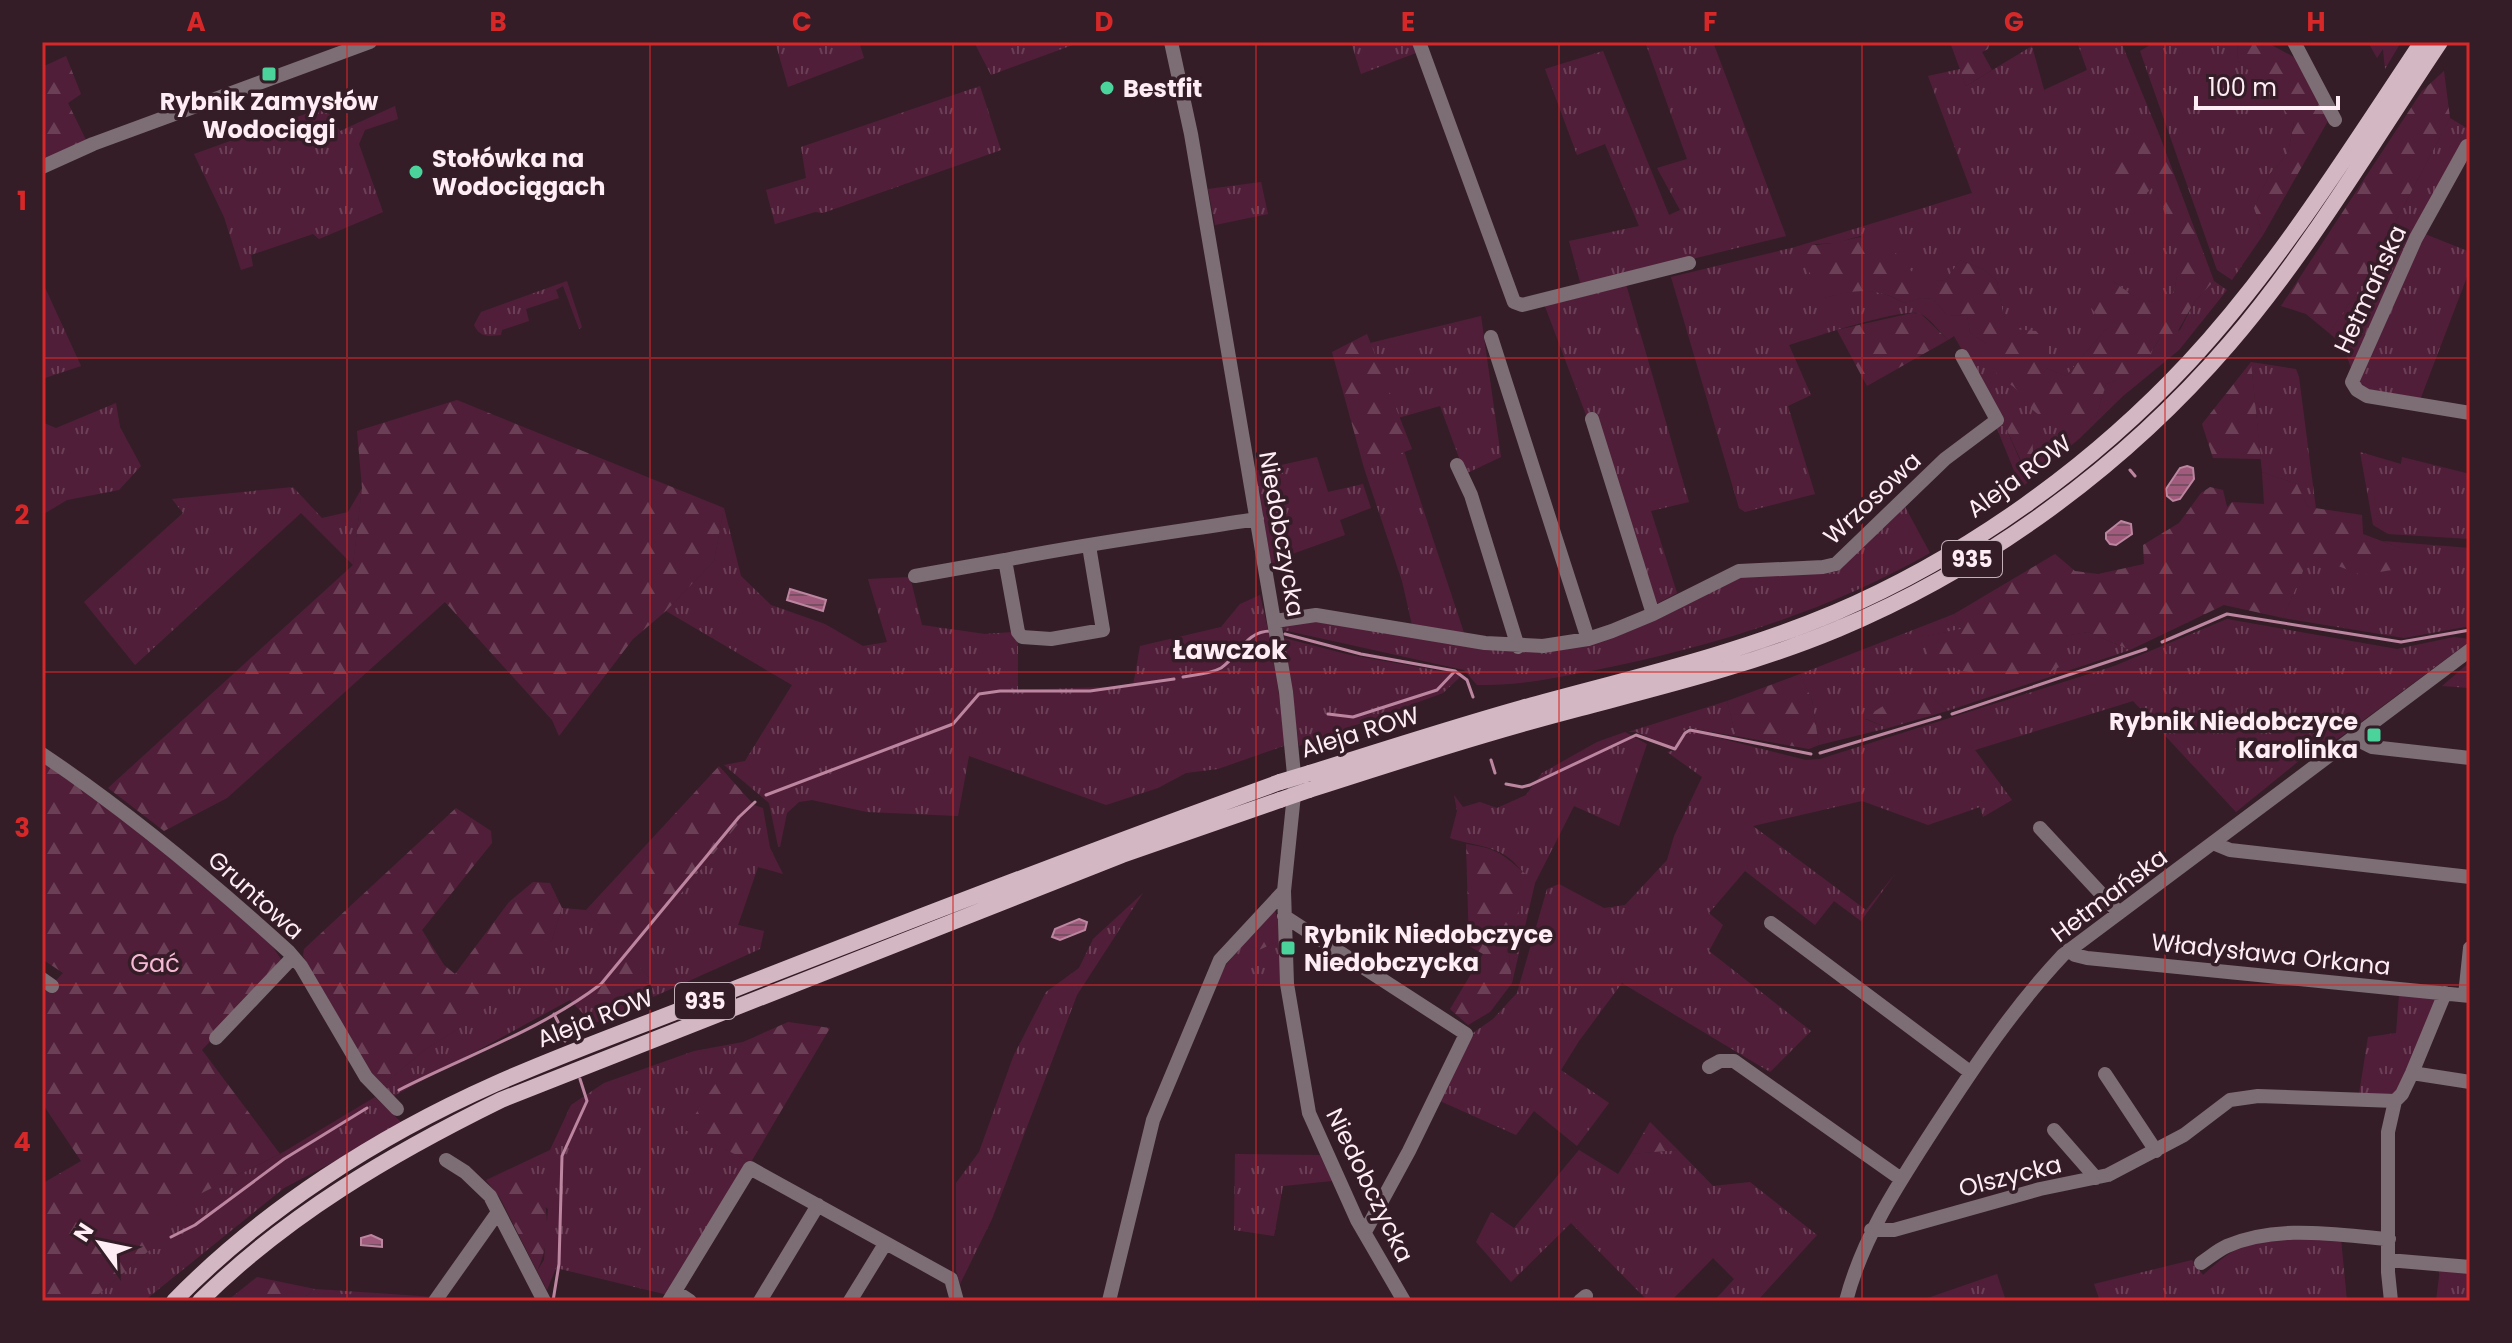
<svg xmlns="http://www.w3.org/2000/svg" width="2512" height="1343" font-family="Poppins,sans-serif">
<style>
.grass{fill:url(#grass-tufts);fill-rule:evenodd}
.forest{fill:url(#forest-firs)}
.water{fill:url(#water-rules);stroke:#bc86a0;stroke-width:2}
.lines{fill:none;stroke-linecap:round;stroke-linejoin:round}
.stream{stroke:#bc86a0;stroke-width:3}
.minor{stroke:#7c6e74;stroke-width:14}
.major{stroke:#d3b8c3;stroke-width:16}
.major-bridge{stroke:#d3b8c3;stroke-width:16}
.grid{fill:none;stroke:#d62828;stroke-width:2;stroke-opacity:0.55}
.poi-dot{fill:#4ad49c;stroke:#351d28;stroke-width:3}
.labels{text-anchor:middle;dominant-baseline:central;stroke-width:7;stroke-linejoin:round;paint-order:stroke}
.shield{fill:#351d28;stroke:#c2afb7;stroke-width:2}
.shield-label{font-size:22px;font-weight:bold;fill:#feedf4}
.poi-label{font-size:24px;font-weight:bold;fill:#feedf4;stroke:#351d28;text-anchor:start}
.street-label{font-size:24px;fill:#feedf4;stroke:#351d28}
.park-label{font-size:24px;fill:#f6b9d4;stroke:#351d28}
.neighbourhood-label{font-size:26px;font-weight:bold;fill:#feedf4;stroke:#351d28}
.neatline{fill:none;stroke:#d62828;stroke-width:3}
.grid-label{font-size:26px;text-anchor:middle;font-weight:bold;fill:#d62828}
</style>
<defs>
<pattern id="grass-tufts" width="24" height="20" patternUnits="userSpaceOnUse" patternTransform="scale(2)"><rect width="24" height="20" fill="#511e39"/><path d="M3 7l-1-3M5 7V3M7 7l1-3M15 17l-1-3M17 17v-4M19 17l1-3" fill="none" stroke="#6b3f56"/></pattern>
<pattern id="forest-firs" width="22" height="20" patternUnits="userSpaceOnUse" patternTransform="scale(2)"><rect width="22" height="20" fill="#511e39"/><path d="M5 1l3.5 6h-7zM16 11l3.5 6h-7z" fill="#6b3f56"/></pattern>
<pattern id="water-rules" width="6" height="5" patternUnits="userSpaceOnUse" patternTransform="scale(2)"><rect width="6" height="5" fill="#9f5a7c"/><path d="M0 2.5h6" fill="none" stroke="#765062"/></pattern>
</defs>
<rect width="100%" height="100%" fill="#351d28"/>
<path class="grass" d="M787,42H859L864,58L788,87L776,45Z
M974,42H1081L991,75Z
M1351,42H1418L1421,51L1361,74Z
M1645,42H1713L1786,236L1688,260L1626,284L1689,502L1651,511L1677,593L1656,604L1594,413L1586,415L1543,301L1582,289L1569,241L1639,226L1605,144L1577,155L1545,69L1603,51L1669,215L1680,210L1657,168L1687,159Z
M2077,42H2121L2159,134L2141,140L2152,188L2177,229L2180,259L2174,293C2147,311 2137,298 2113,281L2106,329L2066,376L2046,368L2013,330L2003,314L1997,281L1984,270L1960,260L1946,280L1929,281L1913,274L1892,250L1860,236L1836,243L1815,244L1824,298C1857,289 1873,286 1904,303L1922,298L1933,299L1947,315L1967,316L1970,333L1986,343L2028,405L2096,418L2106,384L2117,380L2150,353L2161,337L2180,330L2195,301L2214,281L2227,290L2179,350L2123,396L2080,438L2021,488L1996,426H2005L2022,465L2032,472L1954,336L1948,340C1940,333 1931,319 1921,314C1906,306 1809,339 1789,345L1811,395L1788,406L1815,494L1745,512L1739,508L1671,277L1795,247L1972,193L1928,76L1960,69L1966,86L2032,46L2044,90L2087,70Z
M2155,42H2237L2238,61L2261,81L2294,121L2288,153L2269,175L2254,208L2263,235L2232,280L2217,270L2140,51Z
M2368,42H2401L2385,69L2383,49L2377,58Z
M980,86L1001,150L823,213L815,212L775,224L766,190L806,178L801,147Z
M395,106L398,119L365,130L359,144L383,212L319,239L313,234L251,255L253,266L241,270L224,217L194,154L325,107L340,131Z
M2450,118L2470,130V133L2402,257L2352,371L2343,345L2329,333L2364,282Z
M1261,182L1268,214L1215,225L1208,189Z
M2425,234L2470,252V269L2420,400L2372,393L2357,380Z
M42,281L81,366L42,379Z
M567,281L582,327L579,329L563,286L556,290L559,298L526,309L529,321L502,330L501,335C489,336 480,338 474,325L481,312Z
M1481,316L1501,457L1465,474L1440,406L1398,418L1370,343Z
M2251,362L2296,369L2299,377L2316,509L2308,507L2297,484L2262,472Z
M116,403L120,427L141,466L119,490L67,500L42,515V419L44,423L56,428Z
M1404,451L1465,636L1412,625L1402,581L1364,468Z
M2360,452L2401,464L2402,457L2470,474V539L2388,534L2373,525Z
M1317,457L1328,492L1363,484L1371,508L1340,520L1345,535L1281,558V563L1269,564L1254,471Z
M293,487L322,518L348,512L362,488L353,565L301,513L135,665L84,602L183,513L172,499Z
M1904,505L1930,553C1825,613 1704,649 1586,672C1549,679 1515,686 1477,685L1464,670L1283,630L1282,623L1313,618L1416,637L1592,642L1741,574L1835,572Z
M724,508L741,576L771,605L825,624L863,646L887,642L868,579L910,577L922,625L985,634L1013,632L1018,638V690L1133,686L1140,646L1221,627L1240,604L1260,595L1272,647L1286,745L1218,769L1186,773L1158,788L1106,805L969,756L958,816L867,812L812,800L799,802L787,813L780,847L778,846L769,803L724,765L745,761L792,685L666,611L714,561Z
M2382,541L2470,548V626L2404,638L2283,618L2311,552L2403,549Z
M1954,614L1962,629L1921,637L2063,636L2088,632L2130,650L1947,711L1930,695L1865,719L1888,728L1819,745L1812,700L1800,674Z
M2227,619L2397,649L2454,637L2470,639V641L2342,736L2300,760L2236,812L2133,701L1975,750L2012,800L1983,817L1980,807L1928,825L1862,801L1753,826L1866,910L1895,874L1861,921L1834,901L1815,925L1745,871L1709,913L1723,925L1709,951L1811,1031L1770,1072L1622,983L1579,1041L1561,1070L1609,1103L1577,1146L1534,1111L1516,1135L1440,1101L1470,1035L1493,1019L1517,993L1547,889L1559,884L1604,908L1625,905L1667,860L1674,836L1702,777L1667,752L1676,750L1686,734L1691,731L1806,760L1820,759L2114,666Z
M1284,638L1350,655L1458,674L1459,678L1443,693L1299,746Z
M2470,662V688L2442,686Z
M1727,701L1736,736L1689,728L1684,731L1675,747H1672L1636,732H1628Z
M1625,732L1647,744L1619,826L1574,806L1535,883L1512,983L1508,944L1528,877C1521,871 1516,863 1509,858C1493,845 1469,845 1450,838L1457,811L1454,795L1463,807L1480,802L1497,808L1526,795L1542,773L1597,742Z
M754,805L763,808L770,848L783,874L758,867L738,925L764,931L760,949L593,1024L570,1000L392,1097L382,1086L423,1051L458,1029L552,940L562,908L586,910L629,956ZM629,956L651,980L612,976Z
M1143,893L1077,995L992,1219L960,1284L956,1271V1183L979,1152L1013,1057L1046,992L1079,968L1093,939Z
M1279,941L1282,986L1215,984L1226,965L1244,943L1259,950Z
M2399,995L2439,998L2397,1096L2359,1094L2368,1037L2396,1033Z
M743,1042L686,1130L751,1162L668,1295L556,1268L547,1290L537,1271L544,1260L548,1209L499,1175L486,1180L550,1150L571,1105L604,1083L694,1051Z
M375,1097L404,1125L284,1188L144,1301H91L152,1248H167L145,1221L280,1154Z
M1579,1150L1618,1174L1631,1154L1678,1150L1713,1186L1750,1182L1817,1235L1757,1301H1714L1734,1279L1713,1258L1671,1301H1648L1571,1223L1511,1282L1476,1242L1491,1212L1514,1228Z
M1235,1154L1320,1155L1332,1181L1283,1186L1274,1236L1234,1230Z
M2297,1238L2341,1239L2347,1301H2100L2094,1284L2192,1260L2203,1275C2241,1241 2247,1242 2297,1238Z
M2440,1269H2470V1301H2436Z
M1997,1274L2006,1301H1919Z
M315,1289L376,1293L365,1301H299Z"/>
<path class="forest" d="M1950,42H1990L1988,49L1982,52L1992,70L1966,86Z
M2237,42H2266L2301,61L2329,119L2263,235L2254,208L2269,175L2288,153L2294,122L2261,81L2238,61Z
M66,56L81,94L68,103L86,140L42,161V67Z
M2444,71L2450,118L2364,282L2329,333L2306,314L2281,306L2422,91Z
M2159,134L2214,281L2195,301L2172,341L2160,338L2150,353V373L2129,384L2117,380L2106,384L2096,418C2069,423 2047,428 2027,404C2016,389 2017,386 1999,380L1986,343L1970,333L1967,316L1947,315L1933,299L1922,298L1904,303C1874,286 1856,290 1824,298L1795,247C1809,245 1824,245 1838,242C1851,240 1862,234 1875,239C1908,250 1900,284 1946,280L1960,260L1984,270L1997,281L2003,314L2013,329L2036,331C2046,342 2051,354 2046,368L2066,376L2106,329L2090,306L2097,286L2113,281C2136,297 2147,311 2174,293C2184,240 2180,234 2152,188L2134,205L2115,189L2106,177L2119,159L2137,158L2141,139Z
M1912,313L1921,314L1948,340L1867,386L1837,330Z
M1367,334L1412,449L1364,468L1332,352Z
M2251,362L2261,459L2213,458L2202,424Z
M457,400L724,508L714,561L666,611L633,639L559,736L552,720L445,602L227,798L164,831L108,788L353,565L362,488L357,431Z
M2016,413C2035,430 2034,448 2032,472L2023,465L2005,426H1996L2001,417Z
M2262,472L2297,484L2308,507L2362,515L2363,534L2403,549L2392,570L2361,575L2310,555L2283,618L2224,605L2130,650L2088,632L2064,636L2066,663L2033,682L1963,671L1932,660L1920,637L1962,629L1954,614L2055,554L2075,571L2098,574L2144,564L2143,545L2179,523L2201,493L2210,487L2223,490L2227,507L2232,502L2264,504Z
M1800,674L1812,700L1819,745L1809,749L1736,736L1727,701Z
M1930,695L1947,711L1888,728L1864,718L1891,701Z
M42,759L179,861L270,943L283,962L202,1050L280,1154L146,1221L168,1249H151L91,1301H42V1179L45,1182L81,1161L42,1103V995L63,973L42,959Z
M719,766L754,805L629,956L651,980L604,1016L588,998L612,976L628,956L586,910Z
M456,808L491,831L492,843L422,930L444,965L455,974L509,902L533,882L550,883L562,908L552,940L504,994L458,1029L423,1051L382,1086L369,1073L303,956L304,949Z
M1466,844C1501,849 1504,856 1529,877L1508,944L1512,983L1490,1012L1468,1025L1450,1009L1483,954L1469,946Z
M1275,911L1278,919L1279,941L1259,950L1244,943Z
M788,1022L830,1028L751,1162L685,1130L743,1042Z
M1650,1122L1678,1150L1631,1154Z
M499,1175L539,1181C549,1211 551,1241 537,1271L500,1198L486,1180Z
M257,1277L315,1289L299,1301H227Z
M376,1293L433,1297L427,1301H365Z"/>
<path class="water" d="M2187,466L2193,468L2194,479L2180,499L2173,501L2167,496L2166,489L2180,468Z
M2121,521L2131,524L2132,534L2116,545L2110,544L2106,539V533Z
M790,589L826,600L823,611L787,600Z
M1079,919L1087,922L1085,930L1060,940L1052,937L1055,929Z
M371,1235L382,1240V1247L361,1245V1238Z"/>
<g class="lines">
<path class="stream" d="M2130,470L2135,476
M1285,634L1361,654L1455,671L1467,680L1473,697
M2162,642L2227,614L2401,642L2470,630
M1183,677C1195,675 1210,674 1221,668C1240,655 1245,631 1271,631
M1328,714L1353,717L1437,690L1455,671
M1952,714L2146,649
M1820,753L1940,717
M1491,760L1495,773
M1506,784L1522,787L1530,785L1636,735L1675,749L1685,733L1690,730L1811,754
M766,795L953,724L979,694L1000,691H1090L1174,679
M554,1014L558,1022
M562,1033L565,1041
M399,1090C465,1056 541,1030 601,984L739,817L755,802
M171,1237L195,1225L284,1159L367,1108
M553,1301L559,1264L562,1156L587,1101L580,1079"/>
<path class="minor" d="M1171,42L1191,134L1286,692L1295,785L1284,891L1287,984L1309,1113L1357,1220L1404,1301
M1419,42L1514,302L1522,305L1689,263
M2294,42L2335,120
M2467,146L2416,238L2352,382L2357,390L2367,396L2470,413
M42,167L93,144L370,42
M1491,337L1588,639
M1592,419L1653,614
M1457,465L1471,495L1518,647
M1089,546L1103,630L1051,639L1022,637L1018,632L1005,560C1089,543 1174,532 1257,519
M915,576L1005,560
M1275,621L1316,615L1485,643L1543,646L1588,639L1612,631L1653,614L1739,571L1823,567L1836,564L1945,459L1997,420L1962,356
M2354,738L2372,747L2470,758
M42,754C130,813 211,881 289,952L301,966L366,1077L397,1109
M2040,828L2119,913
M2213,843L2230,850L2470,877
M1284,916L1466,1034L1409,1151L1365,1232
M1771,923L1970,1072
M2069,950L2075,955L2087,958L2470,996
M42,979L52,986
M2465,995L2470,948
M216,1038L293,957
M1709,1067L1720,1061H1734L1901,1179
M2412,1073L2470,1082
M2105,1074L2156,1151
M2054,1130L2096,1178
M446,1160L465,1172L490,1196L544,1301
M1871,1230H1894L2040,1189L2108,1175L2184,1135L2230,1100L2258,1096L2395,1101
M2388,1260L2470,1267
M2201,1263C2210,1257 2218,1250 2227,1246C2277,1224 2337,1235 2389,1239
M675,1291L690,1301
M435,1301L498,1212
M669,1301L750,1168L951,1279L957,1301
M760,1301L818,1205
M850,1301L885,1244
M1109,1301L1153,1120L1220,960L1284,891
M1580,1301L1586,1296
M1846,1301C1863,1236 1899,1183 1935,1127C1974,1067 2014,1007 2063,955L2470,650
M2391,1301L2388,1272V1132L2395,1101L2402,1094L2412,1073L2445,993"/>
<path class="major" d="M1310,773C1380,751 1451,728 1522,708C1627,679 1734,655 1834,613C1967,556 2091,467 2189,362C2279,265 2349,151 2422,42
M1309,790C1399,761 1489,732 1581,708C1668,685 1754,664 1838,629C1986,567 2124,466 2229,344C2309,251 2372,143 2440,42
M174,1301C264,1209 378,1136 495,1084C576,1048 660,1019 742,986C921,916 1100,847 1280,782
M200,1301C287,1215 391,1154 501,1100L1122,855L1280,800"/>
<path class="major-bridge" d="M1280,782L1310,773
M1280,800L1309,790"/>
</g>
<path class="grid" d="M347,42V1301M650,42V1301M953,42V1301M1256,42V1301M1559,42V1301M1862,42V1301M2165,42V1301M42,358H2470M42,672H2470M42,985H2470"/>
<g class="poi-dot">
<rect x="261" y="66" width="16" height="16" rx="4"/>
<circle cx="1107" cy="88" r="8"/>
<circle cx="416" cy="172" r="8"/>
<rect x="2366" y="727" width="16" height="16" rx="4"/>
<rect x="1280" y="940" width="16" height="16" rx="4"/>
</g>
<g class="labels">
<g class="shield">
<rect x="1942" y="541" width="60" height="36" rx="6"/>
<rect x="675" y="983" width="60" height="36" rx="6"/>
</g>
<g class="shield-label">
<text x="1972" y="559">935</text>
<text x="705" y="1001">935</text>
</g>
<g class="poi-label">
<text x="1123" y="88">Bestfit</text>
<text x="269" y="101" text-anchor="middle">Rybnik Zamysłów<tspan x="269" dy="28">Wodociągi</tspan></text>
<text x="432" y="158">Stołówka na<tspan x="432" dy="28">Wodociągach</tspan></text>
<text x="2358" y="721" text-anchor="end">Rybnik Niedobczyce<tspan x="2358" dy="28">Karolinka</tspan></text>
<text x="1304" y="934">Rybnik Niedobczyce<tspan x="1304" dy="28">Niedobczycka</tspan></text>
</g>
<g class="street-label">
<text transform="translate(2370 289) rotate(-65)">Hetmańska</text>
<text transform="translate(2019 476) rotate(-36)">Aleja ROW</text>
<text transform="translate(1872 498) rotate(-43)">Wrzosowa</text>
<text transform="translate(1282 534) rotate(80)">Niedobczycka</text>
<text transform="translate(1360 732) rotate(-17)">Aleja ROW</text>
<text transform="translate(256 895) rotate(42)">Gruntowa</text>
<text transform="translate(2109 895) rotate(-37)">Hetmańska</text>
<text transform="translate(2271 954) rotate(6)">Władysława Orkana</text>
<text transform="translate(595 1018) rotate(-21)">Aleja ROW</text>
<text transform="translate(2010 1176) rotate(-14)">Olszycka</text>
<text transform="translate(1370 1185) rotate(64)">Niedobczycka</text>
</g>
<g class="park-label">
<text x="155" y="963">Gać</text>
</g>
<g class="neighbourhood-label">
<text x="1230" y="650">Ławczok</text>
</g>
</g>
<rect width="2512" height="1343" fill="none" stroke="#351d28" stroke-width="88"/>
<g transform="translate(100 1243) rotate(303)" stroke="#351d28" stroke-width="6" paint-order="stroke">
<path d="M0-6L14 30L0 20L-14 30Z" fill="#feedf4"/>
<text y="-12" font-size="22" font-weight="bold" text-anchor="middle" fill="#feedf4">N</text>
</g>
<path d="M2196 96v12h142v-12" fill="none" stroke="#feedf4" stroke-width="4"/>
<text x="2208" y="96" font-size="24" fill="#feedf4" stroke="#351d28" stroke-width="6" paint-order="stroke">100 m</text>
<rect x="44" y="44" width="2424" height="1255" class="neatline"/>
<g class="grid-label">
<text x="196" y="31">A</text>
<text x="498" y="31">B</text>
<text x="802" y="31">C</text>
<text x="1104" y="31">D</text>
<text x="1408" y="31">E</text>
<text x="1710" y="31">F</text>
<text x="2014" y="31">G</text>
<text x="2316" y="31">H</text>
<text x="22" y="210">1</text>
<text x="22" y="524">2</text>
<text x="22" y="837">3</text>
<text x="22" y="1151">4</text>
</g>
</svg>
